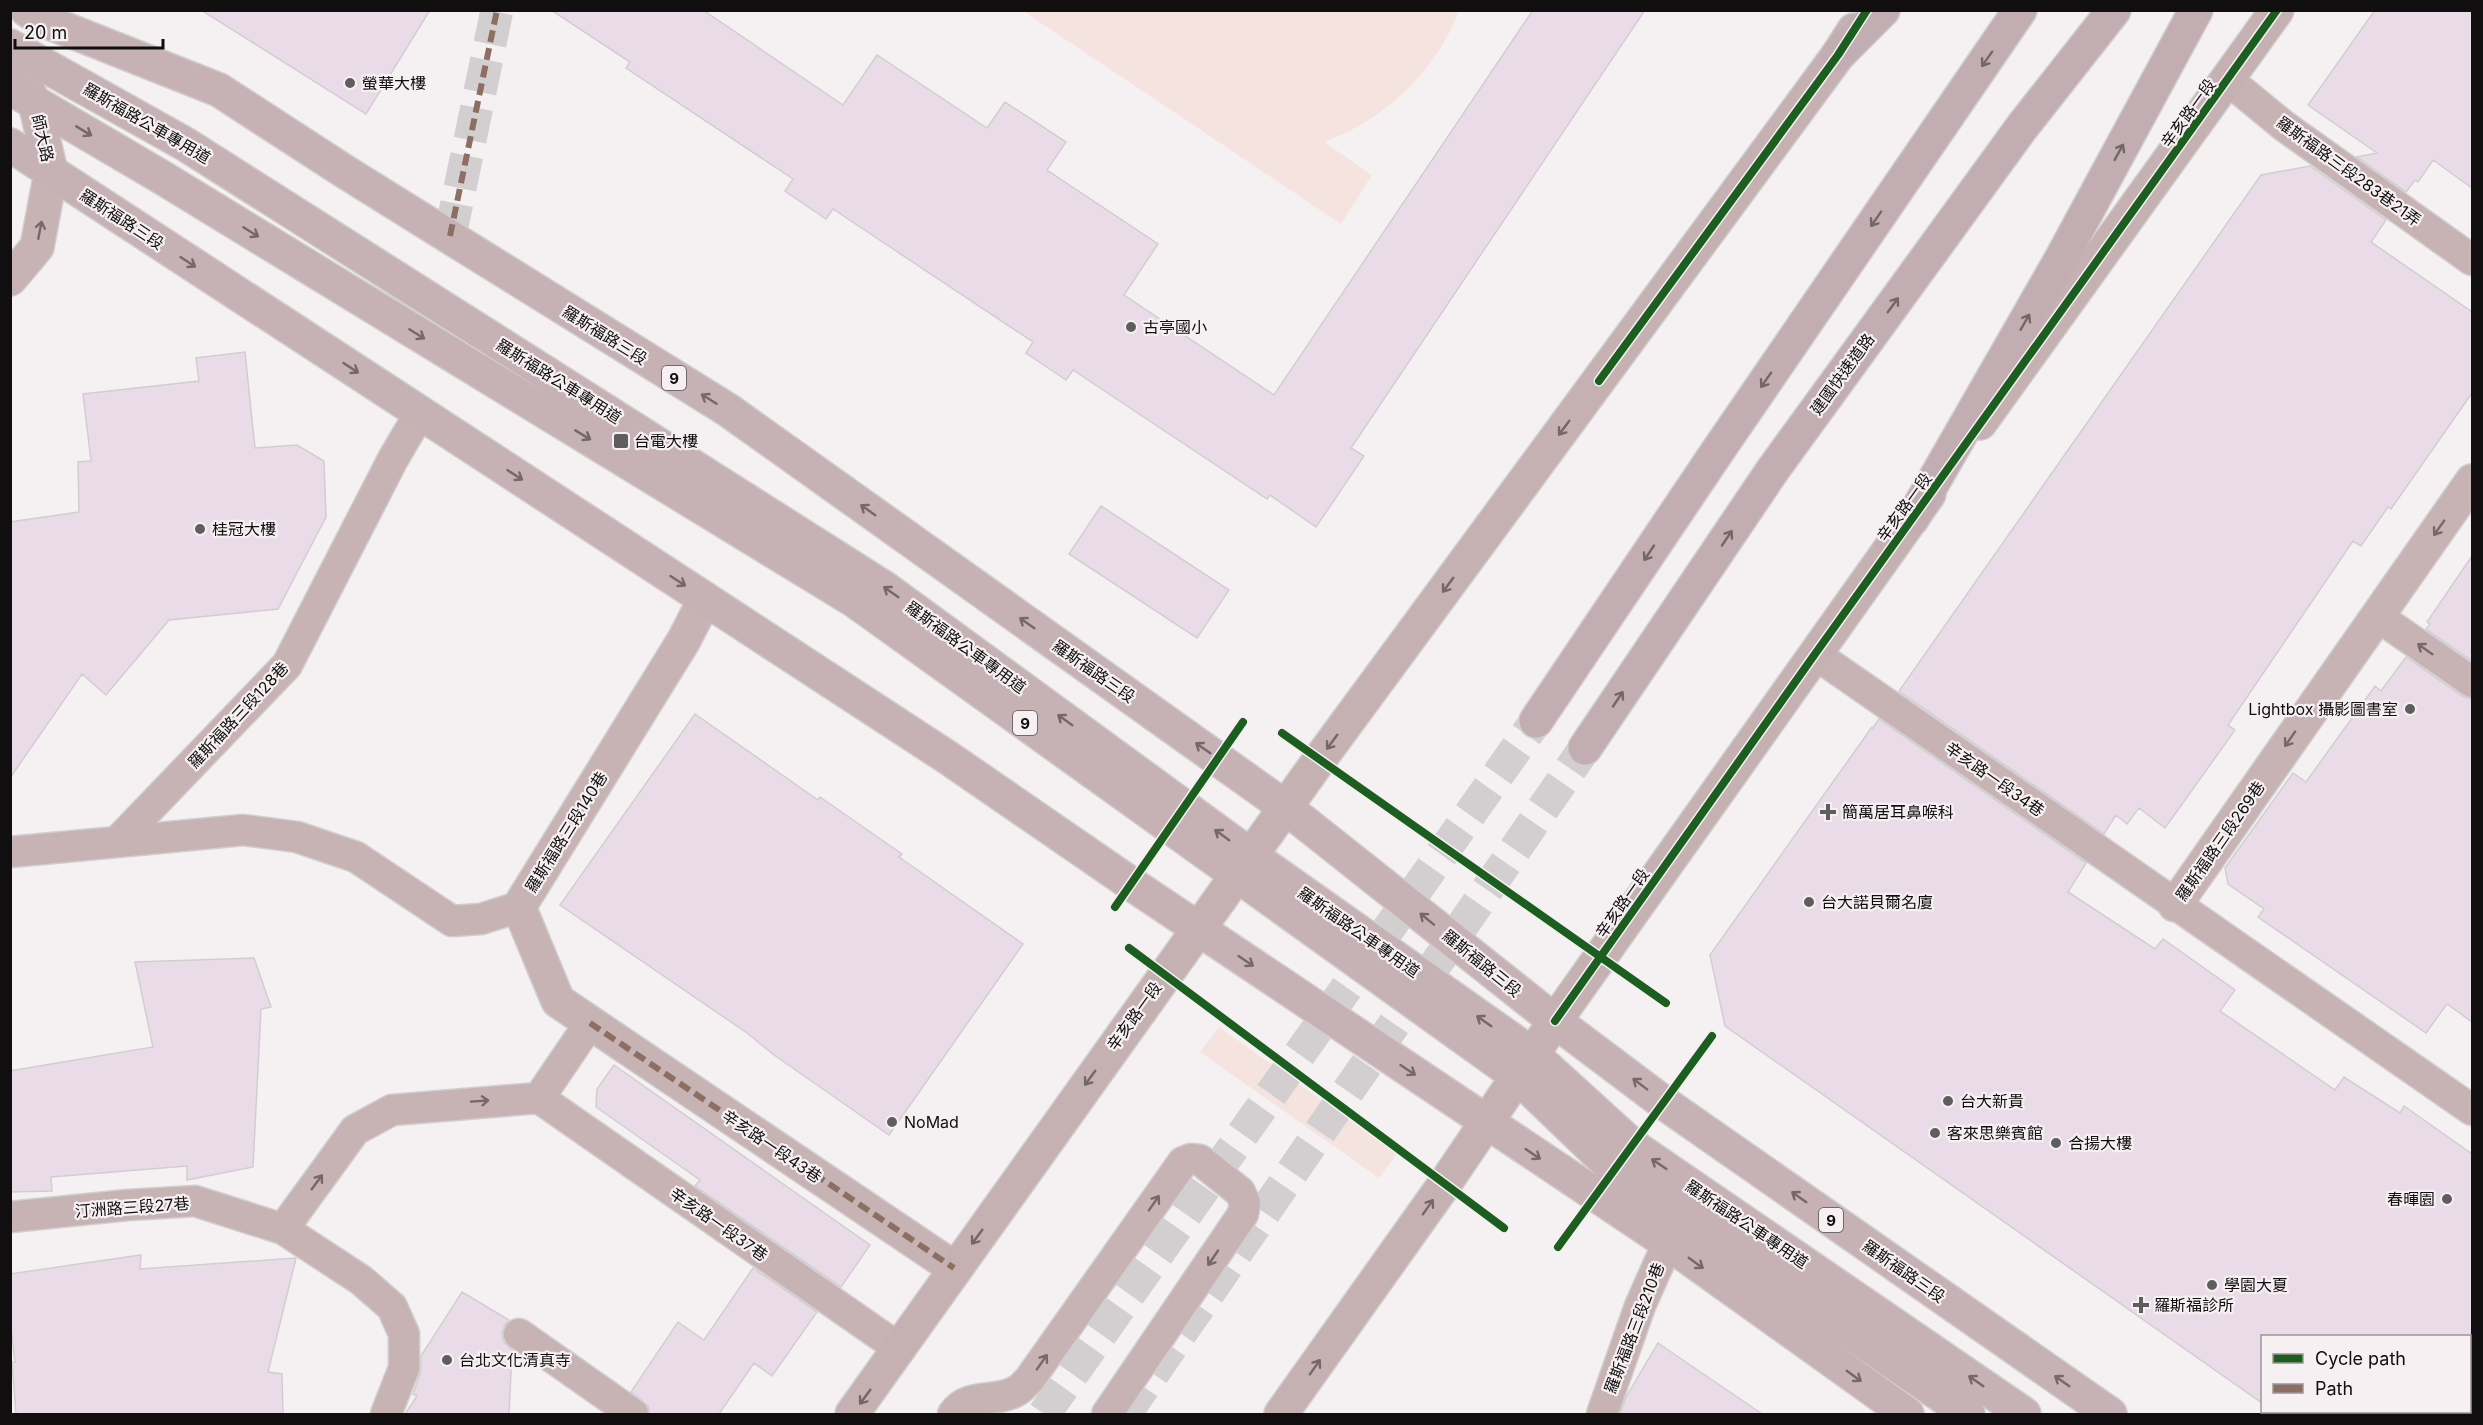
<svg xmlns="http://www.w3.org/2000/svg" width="2483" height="1425" font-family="Inter,'Noto Sans TC',sans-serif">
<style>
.green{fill:#f5e3e0}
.building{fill:#e9dce8;stroke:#d1ced0;stroke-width:1.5}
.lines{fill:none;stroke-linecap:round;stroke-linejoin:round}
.pedestrian-tunnel{stroke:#d3cfd1;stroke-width:33;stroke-dasharray:33 16;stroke-linecap:butt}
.trunk-tunnel{stroke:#d3cfd1;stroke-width:33;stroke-dasharray:33 16;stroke-linecap:butt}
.service-casing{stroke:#d0cecf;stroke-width:33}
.minor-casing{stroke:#d0cecf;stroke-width:36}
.tertiary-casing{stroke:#d0cecf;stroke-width:36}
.secondary-casing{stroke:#d0cecf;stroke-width:36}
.primary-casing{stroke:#d0cecf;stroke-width:36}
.trunk-casing{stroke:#d0cecf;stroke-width:36}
.service{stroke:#c7b2b4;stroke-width:30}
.minor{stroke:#c7b2b4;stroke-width:33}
.tertiary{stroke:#c7b2b4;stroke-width:33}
.secondary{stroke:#c5b0b2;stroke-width:33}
.primary{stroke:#c6b1b5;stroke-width:33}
.trunk{stroke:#c2aeb2;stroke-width:33}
.quiet{stroke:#8d6e63;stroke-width:6;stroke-dasharray:12 6;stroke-linecap:butt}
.cycleway-casing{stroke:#f6f0f2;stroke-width:11}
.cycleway{stroke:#1b5e20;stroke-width:8}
.oneway{stroke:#726669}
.oneway2{stroke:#74686a}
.oneway3{stroke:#75686a}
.oneway4{stroke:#746769}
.poi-dot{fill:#605d5f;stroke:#f6f0f2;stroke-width:2}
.labels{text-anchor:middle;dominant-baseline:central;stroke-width:4.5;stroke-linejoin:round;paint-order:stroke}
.shield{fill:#f6f0f2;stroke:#555253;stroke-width:1.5}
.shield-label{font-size:15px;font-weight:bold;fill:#100e0f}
.poi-label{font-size:16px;fill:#100e0f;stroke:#f6f0f2;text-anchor:start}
.street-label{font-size:16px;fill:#100e0f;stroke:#f6f0f2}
</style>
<rect width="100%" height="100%" fill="#f5f1f3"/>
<path class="green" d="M1023,11H1459C1436,71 1385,120 1324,142L1372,175L1341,224Z
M1219,1027L1397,1154L1379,1178L1200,1052Z"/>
<path class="building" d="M201,10H430L366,114Z
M551,10H703L843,105L877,55L987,128L1005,102L1066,142L1047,170L1158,244L1124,295L1274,395L1533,10H1645L1351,448L1364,456L1316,527L1270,495L1267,499L1073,370L1066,380L1026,353L1033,342L833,209L826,219L785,191L793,179L626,68L630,62Z
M2375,10H2472V188L2433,160L2418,182L2415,180L2406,192L2357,157L2377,153L2308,105Z
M2310,166L2386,220L2371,242L2472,312V393L2391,509L2388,507L2361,546L2353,541L2228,725L2235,730L2165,828L2139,808L2127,824L2116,815L2104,834L1899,691L2261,175Z
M245,352L255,448L297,445L324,461L326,517L278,609L169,620L106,695L82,674L10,778V522L79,512L78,462L91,461L83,394L199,381L196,358Z
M1101,506L1229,590L1197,638L1069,554Z
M2472,556V661L2426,629L2430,624L2427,622Z
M2406,657L2462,696L2472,699V1022L2447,1004L2426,1033L2258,917L2264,909L2228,884L2225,868L2293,773L2306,782L2375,686L2381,691Z
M695,714L818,800L820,797L902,854L899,857L1023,944L889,1135L774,1055L747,1033L560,905Z
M1879,719L2086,863L2068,892L2155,949L2163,939L2235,990L2220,1011L2335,1090L2344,1077L2400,1113L2404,1106L2472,1154V1336H2262V1403L1725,1026L1710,955L1872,727L1873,728Z
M254,958L271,1007L261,1009L253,1167L187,1180V1166L51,1177L52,1191L10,1192V1071L153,1047L135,962Z
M614,1065L870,1245L841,1287L695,1186L700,1180L596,1107L597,1089Z
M141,1255L140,1269L296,1258L268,1372L282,1374L283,1414H16L12,1362H15L10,1319V1274Z
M753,1268L817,1312L772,1376L754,1363L719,1414H650L648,1406L631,1392L678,1322L704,1340Z
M462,1292L509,1320L505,1325L502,1333L504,1342L512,1350L509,1414H405L417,1396L413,1394L420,1374L421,1356Z
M1658,1343L1762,1414H1620L1626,1397Z"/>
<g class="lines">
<path class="pedestrian-tunnel" d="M450,236L497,10"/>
<path class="trunk-tunnel" d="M1044,1414L1536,721
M1125,1414L1585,748"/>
<defs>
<path id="service" d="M2228,80L2284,126L2472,260
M2377,616L2472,682
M1815,654L2472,1110
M117,842L243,830L297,837L356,857L452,921L481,919L519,907
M10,852L117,842L287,665L393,459L420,413
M539,1098L900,1349
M10,1217L128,1205L195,1201L283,1229L361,1280L392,1307L404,1334V1368L386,1414
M283,1229L355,1130L392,1110L539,1098L590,1023
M519,1334L633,1414
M953,1414C969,1391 997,1404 1018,1390C1022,1388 1025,1383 1029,1380L1183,1162L1191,1159L1200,1160L1240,1192L1245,1203L1243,1214L1107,1414
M1602,1414L1640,1306L1668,1243"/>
<path id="minor" d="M705,599L684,640L519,907L558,1001L954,1268
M2175,905L2472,481"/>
<path id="tertiary" d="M10,66L26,86L36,107L51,172L37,247L10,279"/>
<path id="secondary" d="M1980,423L2277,10
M852,1414L1320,759L1838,55L1854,30
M1281,1414L1446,1182L1555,1021L1929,494"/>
<path id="primary" d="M27,10L40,19L219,90L347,173L728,410L1285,807L1555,1021L1664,1103L2110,1414
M10,46L185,144L886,589L1250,855L1532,1054L1633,1146L2024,1414
M10,88L163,178L855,601L1517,1076L1615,1170L1968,1414
M10,145L947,757L1130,883L1668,1243L1907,1414"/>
<path id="trunk" d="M1838,55L1883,10
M1912,519L2060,261L2196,10
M1536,721L1717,452L2020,10
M1585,748L1772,471L2022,127L2114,10"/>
</defs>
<use href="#service" class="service-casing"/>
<use href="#minor" class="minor-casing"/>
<use href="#tertiary" class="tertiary-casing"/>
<use href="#secondary" class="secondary-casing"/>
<use href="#primary" class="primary-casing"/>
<use href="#trunk" class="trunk-casing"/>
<use href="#service" class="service"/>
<use href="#minor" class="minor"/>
<use href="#tertiary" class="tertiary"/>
<use href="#secondary" class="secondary"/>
<use href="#primary" class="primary"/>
<use href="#trunk" class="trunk"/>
<path class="quiet" d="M450,236L497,10
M590,1023L954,1268"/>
<defs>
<path id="cycleway" d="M1599,381L1838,55L1867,10
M1282,733L1666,1003
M1115,907L1243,722
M1129,948L1504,1228
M1555,1021L1815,654L2277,10
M1558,1247L1712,1036"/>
</defs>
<use href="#cycleway" class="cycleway-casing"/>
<use href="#cycleway" class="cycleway"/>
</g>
<defs><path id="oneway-shaft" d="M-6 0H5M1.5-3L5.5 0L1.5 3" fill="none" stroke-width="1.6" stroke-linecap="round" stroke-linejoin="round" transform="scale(1.5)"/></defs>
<g class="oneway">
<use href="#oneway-shaft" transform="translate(1987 59) rotate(125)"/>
<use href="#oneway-shaft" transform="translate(2119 152) rotate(-61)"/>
<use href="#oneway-shaft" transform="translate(1876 219) rotate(125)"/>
<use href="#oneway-shaft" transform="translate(1893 305) rotate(-54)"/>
<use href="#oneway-shaft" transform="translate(2025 322) rotate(-60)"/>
<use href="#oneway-shaft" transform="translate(1766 380) rotate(125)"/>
<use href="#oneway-shaft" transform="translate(1727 538) rotate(-56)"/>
<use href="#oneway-shaft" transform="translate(1649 553) rotate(124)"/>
<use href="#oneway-shaft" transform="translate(1618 699) rotate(-56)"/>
</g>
<g class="oneway2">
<use href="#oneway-shaft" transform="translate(84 131) rotate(31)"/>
<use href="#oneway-shaft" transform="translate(251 232) rotate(32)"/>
<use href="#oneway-shaft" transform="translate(188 262) rotate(33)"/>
<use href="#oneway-shaft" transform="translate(417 334) rotate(32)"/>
<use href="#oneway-shaft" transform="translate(351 368) rotate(33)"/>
<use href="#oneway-shaft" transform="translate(709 399) rotate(-148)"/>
<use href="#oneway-shaft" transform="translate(583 435) rotate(31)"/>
<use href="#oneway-shaft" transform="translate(515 475) rotate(33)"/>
<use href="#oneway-shaft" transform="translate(868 510) rotate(-145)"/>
<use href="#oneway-shaft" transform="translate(678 581) rotate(33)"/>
<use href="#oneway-shaft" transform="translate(891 592) rotate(-145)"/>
<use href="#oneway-shaft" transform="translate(1027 623) rotate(-145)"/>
<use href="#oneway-shaft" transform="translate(1065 720) rotate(-144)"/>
<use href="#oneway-shaft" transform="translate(1203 748) rotate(-145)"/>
<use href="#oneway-shaft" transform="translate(1222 835) rotate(-144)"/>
<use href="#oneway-shaft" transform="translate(1427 919) rotate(-141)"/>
<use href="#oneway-shaft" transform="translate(1246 961) rotate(34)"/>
<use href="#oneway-shaft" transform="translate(1484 1021) rotate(-145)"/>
<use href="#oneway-shaft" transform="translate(1408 1070) rotate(34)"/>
<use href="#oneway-shaft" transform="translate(1640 1084) rotate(-143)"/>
<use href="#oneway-shaft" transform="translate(1533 1154) rotate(34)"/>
<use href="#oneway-shaft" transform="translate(1659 1164) rotate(-146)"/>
<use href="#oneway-shaft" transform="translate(1799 1197) rotate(-145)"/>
<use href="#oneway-shaft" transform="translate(1696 1263) rotate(36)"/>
<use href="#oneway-shaft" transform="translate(1854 1376) rotate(36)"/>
<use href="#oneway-shaft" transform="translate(1976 1381) rotate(-145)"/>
<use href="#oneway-shaft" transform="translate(2062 1381) rotate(-145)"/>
</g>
<g class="oneway3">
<use href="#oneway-shaft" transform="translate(40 230) rotate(-79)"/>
<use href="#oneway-shaft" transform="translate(2439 528) rotate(125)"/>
<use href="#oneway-shaft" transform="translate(2425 649) rotate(-145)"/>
<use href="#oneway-shaft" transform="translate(2290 739) rotate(125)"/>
<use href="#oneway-shaft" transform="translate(480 1101) rotate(-4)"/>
<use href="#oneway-shaft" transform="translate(317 1182) rotate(-54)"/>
<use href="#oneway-shaft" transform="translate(1154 1203) rotate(-55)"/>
<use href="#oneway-shaft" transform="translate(1213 1258) rotate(124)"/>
<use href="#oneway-shaft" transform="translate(1042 1362) rotate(-55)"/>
</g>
<g class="oneway4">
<use href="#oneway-shaft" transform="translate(1564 428) rotate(126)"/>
<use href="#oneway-shaft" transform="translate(1448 585) rotate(126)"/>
<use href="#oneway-shaft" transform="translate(1332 742) rotate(126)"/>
<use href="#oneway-shaft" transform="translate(1090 1078) rotate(126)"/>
<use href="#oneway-shaft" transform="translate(1428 1207) rotate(-55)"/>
<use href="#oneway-shaft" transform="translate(977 1237) rotate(126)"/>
<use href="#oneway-shaft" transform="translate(1315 1367) rotate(-55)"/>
<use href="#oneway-shaft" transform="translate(865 1397) rotate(126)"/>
</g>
<g class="poi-dot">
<circle cx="350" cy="83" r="6"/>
<circle cx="1131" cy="327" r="6"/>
<rect x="613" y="433" width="16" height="16" rx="3"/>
<circle cx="200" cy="529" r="6"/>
<circle cx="2410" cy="709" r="6"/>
<path d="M1825 803h6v6h6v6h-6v6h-6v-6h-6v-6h6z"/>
<circle cx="1809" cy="902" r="6"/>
<circle cx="1948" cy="1101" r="6"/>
<circle cx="892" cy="1122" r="6"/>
<circle cx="1935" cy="1133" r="6"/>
<circle cx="2056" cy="1143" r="6"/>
<circle cx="2447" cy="1199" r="6"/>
<circle cx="2212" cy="1285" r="6"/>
<path d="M2138 1296h6v6h6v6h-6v6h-6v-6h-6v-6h6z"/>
<circle cx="447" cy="1360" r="6"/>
</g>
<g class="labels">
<g class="shield">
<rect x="662" y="366" width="24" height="24" rx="4.5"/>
<rect x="1013" y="711" width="24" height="24" rx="4.5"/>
<rect x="1819" y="1208" width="24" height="24" rx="4.5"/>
</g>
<g class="shield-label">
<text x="674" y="378">9</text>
<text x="1025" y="723">9</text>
<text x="1831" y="1220">9</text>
</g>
<g class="poi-label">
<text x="362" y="83">螢華大樓</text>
<text x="1143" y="327">古亭國小</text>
<text x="634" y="441">台電大樓</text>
<text x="212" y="529">桂冠大樓</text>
<text x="2398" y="709" text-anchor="end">Lightbox 攝影圖書室</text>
<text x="1842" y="812">簡萬居耳鼻喉科</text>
<text x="1821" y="902">台大諾貝爾名廈</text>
<text x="1960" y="1101">台大新貴</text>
<text x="904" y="1122">NoMad</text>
<text x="1947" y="1133">客來思樂賓館</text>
<text x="2068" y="1143">合揚大樓</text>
<text x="2435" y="1199" text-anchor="end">春暉園</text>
<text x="2224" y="1285">學園大夏</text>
<text x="2154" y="1305">羅斯福診所</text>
<text x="459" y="1360">台北文化清真寺</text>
</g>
<g class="street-label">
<text transform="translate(2188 113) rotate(-54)">辛亥路一段</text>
<text transform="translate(147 123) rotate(30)">羅斯福路公車專用道</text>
<text transform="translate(43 138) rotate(77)">師大路</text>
<text transform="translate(2349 171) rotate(36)">羅斯福路三段283巷21弄</text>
<text transform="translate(122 219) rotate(33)">羅斯福路三段</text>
<text transform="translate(605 335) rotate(32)">羅斯福路三段</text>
<text transform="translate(1842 374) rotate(-54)">建國快速道路</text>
<text transform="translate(559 381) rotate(32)">羅斯福路公車專用道</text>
<text transform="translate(1904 507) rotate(-54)">辛亥路一段</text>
<text transform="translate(966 647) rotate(36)">羅斯福路公車專用道</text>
<text transform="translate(1094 671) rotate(35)">羅斯福路三段</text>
<text transform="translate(238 715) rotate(-47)">羅斯福路三段128巷</text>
<text transform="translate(1995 779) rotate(35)">辛亥路一段34巷</text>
<text transform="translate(566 832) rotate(-58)">羅斯福路三段140巷</text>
<text transform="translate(2220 841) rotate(-55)">羅斯福路三段269巷</text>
<text transform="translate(1622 903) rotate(-55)">辛亥路一段</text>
<text transform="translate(1359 932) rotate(35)">羅斯福路公車專用道</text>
<text transform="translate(1482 963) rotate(39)">羅斯福路三段</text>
<text transform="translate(1134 1016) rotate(-54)">辛亥路一段</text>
<text transform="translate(772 1146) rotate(34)">辛亥路一段43巷</text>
<text transform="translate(132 1207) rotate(-4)">汀洲路三段27巷</text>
<text transform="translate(719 1224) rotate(35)">辛亥路一段37巷</text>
<text transform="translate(1747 1224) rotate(34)">羅斯福路公車專用道</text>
<text transform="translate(1904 1271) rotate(35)">羅斯福路三段</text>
<text transform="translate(1634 1328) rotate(-69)">羅斯福路三段210巷</text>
</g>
</g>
<rect width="2483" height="1425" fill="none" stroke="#100e0f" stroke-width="24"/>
<rect x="2261" y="1335" width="210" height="78" fill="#f6f0f2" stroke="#9a9697" stroke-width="1.5"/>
<rect x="2273" y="1354" width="30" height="9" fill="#1b5e20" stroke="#9a9697" stroke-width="1.5"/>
<text x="2315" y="1365" font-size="18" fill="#100e0f">Cycle path</text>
<rect x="2273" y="1384" width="30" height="9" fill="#8d6e63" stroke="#9a9697" stroke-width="1.5"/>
<text x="2315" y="1395" font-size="18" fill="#100e0f">Path</text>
<path d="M15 39v9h148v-9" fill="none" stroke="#100e0f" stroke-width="3"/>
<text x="24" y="39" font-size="18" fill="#100e0f" stroke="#f6f0f2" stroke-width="4.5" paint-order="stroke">20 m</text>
</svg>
